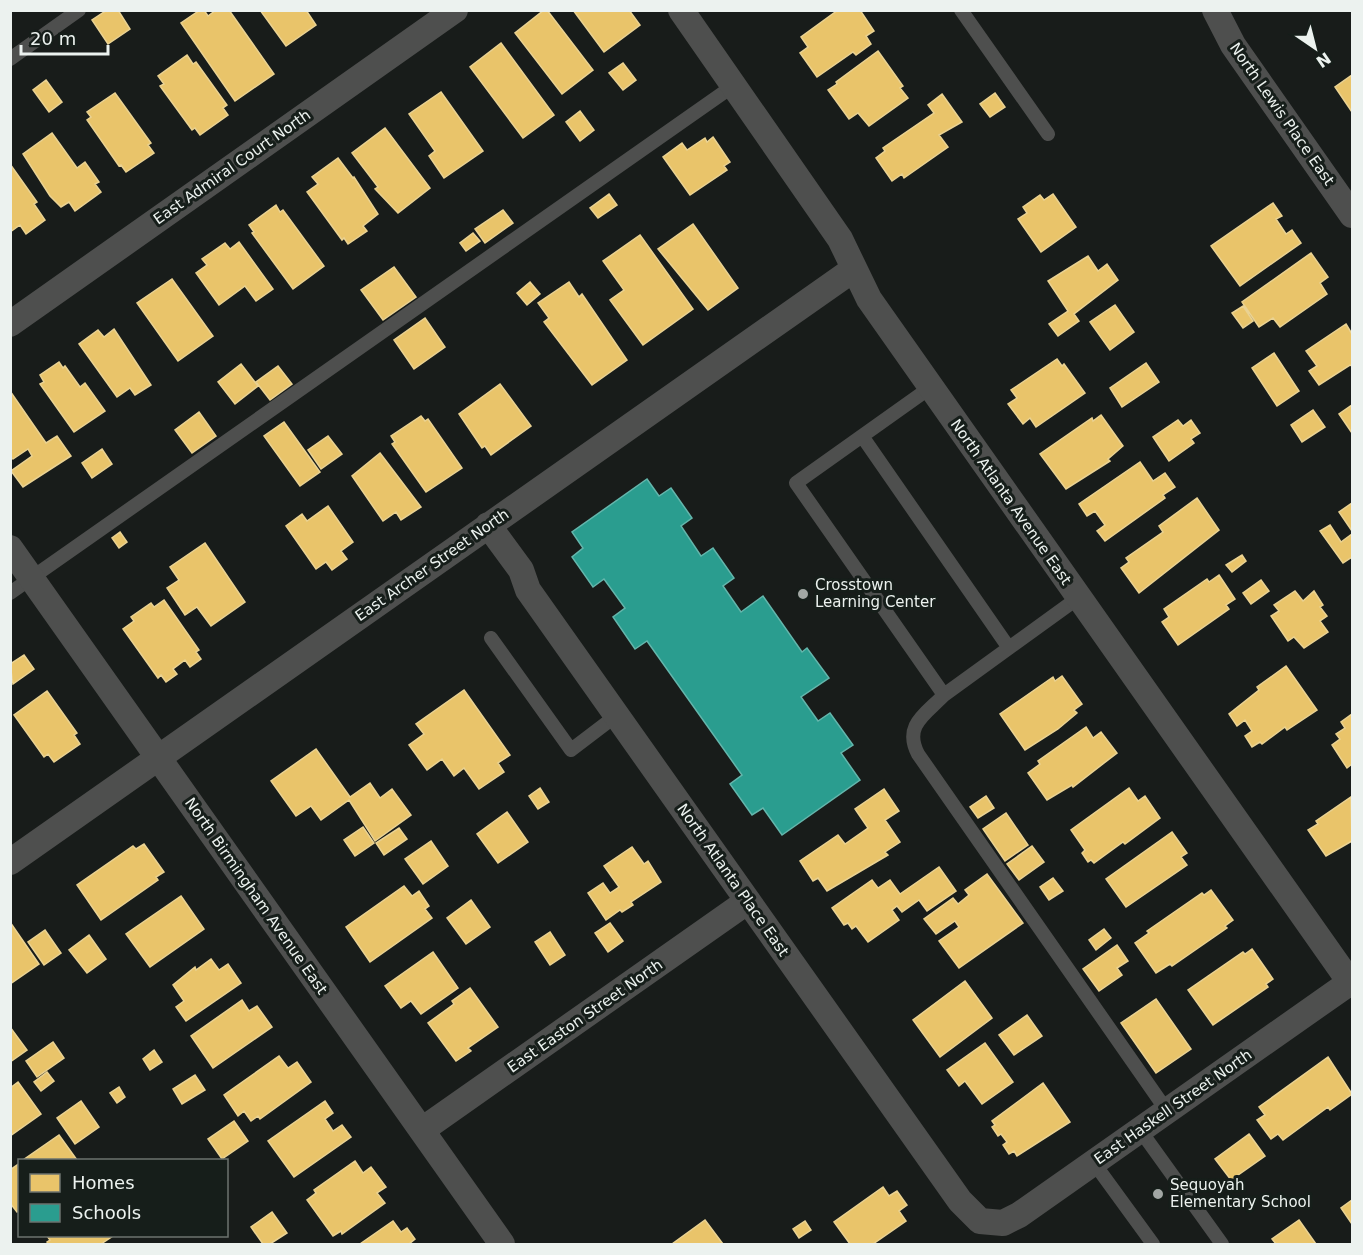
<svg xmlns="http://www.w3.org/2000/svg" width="1363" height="1255" font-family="'DejaVu Sans',sans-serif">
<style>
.homes{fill:#e9c46a;stroke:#ead292;stroke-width:1.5}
.schools{fill:#2a9d8f;stroke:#64b6ac;stroke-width:1.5}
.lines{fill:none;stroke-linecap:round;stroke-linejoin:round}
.lane{stroke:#4e4f4e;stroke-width:14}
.street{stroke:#4e4f4e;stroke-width:26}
.poi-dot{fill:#a2a7a4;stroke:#161e1a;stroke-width:2}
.labels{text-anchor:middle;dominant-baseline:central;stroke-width:6;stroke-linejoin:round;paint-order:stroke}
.street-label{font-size:15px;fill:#ecf2ef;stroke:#161e1a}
.poi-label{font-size:15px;fill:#ecf2ef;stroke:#161e1a;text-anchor:start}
</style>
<rect width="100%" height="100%" fill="#181c1a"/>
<path class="homes" d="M107,10H118L130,29L108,44L92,20Z
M200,10H204L208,16L216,10H229L274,74L235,101L181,23Z
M260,10H306L316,25L286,46Z
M544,10H547L593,70L562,94L515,33Z
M573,10H629L640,25L604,52Z
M838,10H860L874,31L866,36L871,44L856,55L853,52L817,77L800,53L808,47L801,37Z
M501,43L554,115L523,138L470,67Z
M878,51L903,86L900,88L908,98L869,126L858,113L849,119L828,90L837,84L836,82Z
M187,55L193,64L196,62L227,105L223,108L228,115L200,135L195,128L192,130L160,86L164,84L158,76Z
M623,63L636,80L623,90L609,73Z
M1352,75V112L1335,87Z
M46,80L62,102L49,112L33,90Z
M441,92L483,151L444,178L429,156L435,151L409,114Z
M115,93L151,143L148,145L154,153L126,172L121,165L119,166L87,120L91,117L87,112Z
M995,93L1005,107L990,117L980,104Z
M942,94L962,122L939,135L948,147L904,178L902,174L892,181L876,158L885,151L883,148L934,113L928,105Z
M580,111L594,130L580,141L566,122Z
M385,128L430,188L398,213L375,189L378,187L352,153Z
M52,133L77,168L85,162L99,182L95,184L101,192L75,211L69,202L61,207L50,196L23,154Z
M713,137L730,162L724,166L727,170L690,195L663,157L682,143L687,150L705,138L707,142Z
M338,158L353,178L354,177L378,214L363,226L367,231L348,244L344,238L342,240L307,192L318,184L312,177Z
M10,164L37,202L34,204L45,220L26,234L20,225L10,232Z
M609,194L617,205L598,218L590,208Z
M1053,194L1076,227L1041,252L1018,219L1027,213L1023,207L1040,195L1044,200Z
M1273,203L1282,216L1276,219L1286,234L1292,230L1301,243L1240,286L1211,246Z
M276,205L280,212L283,210L324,266L293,289L252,233L254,232L249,225Z
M503,210L513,223L485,243L475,229Z
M693,224L738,288L708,310L658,249Z
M473,233L480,241L466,251L460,243Z
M640,235L693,309L643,345L610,300L624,290L603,261Z
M239,242L273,289L256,301L245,286L219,305L196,273L207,265L202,259L225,243L230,249Z
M1311,253L1328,277L1320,283L1327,294L1280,327L1273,318L1259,327L1242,302Z
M1088,256L1098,271L1107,264L1118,280L1074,314L1079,321L1058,336L1049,324L1068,311L1048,281Z
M394,267L416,297L383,320L361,290Z
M172,279L213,336L178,361L137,303Z
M530,282L540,294L527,305L517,293Z
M569,282L579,297L582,294L627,360L592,385L544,322L549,318L538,303Z
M1115,305L1134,332L1110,350L1090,322Z
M1243,306L1253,321L1243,328L1232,313Z
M425,318L445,347L414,369L394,340Z
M1346,324L1352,334V366L1350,365L1319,385L1309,371L1317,366L1306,351Z
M114,329L151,385L135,395L130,388L117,397L79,344L98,330L104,337Z
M1274,353L1299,391L1277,406L1252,368Z
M1057,359L1062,366L1064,364L1085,393L1036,427L1030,418L1023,424L1008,404L1017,398L1011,390Z
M59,362L63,368L65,366L80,387L85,383L105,411L74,432L40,384L44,382L40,375Z
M1146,363L1159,382L1122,407L1110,388Z
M241,364L258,386L235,404L218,382Z
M278,366L292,384L270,400L256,382Z
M500,384L531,426L491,455L485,446L482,448L459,414Z
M10,391L46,443L57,436L71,456L23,487L11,471L32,456L28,449L13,459L10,458Z
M1352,405V433L1339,414Z
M1313,410L1325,427L1302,442L1291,425Z
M199,412L216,436L192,453L175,430Z
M1101,415L1123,446L1108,459L1110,461L1066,489L1040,454L1092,418L1093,421Z
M421,416L425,421L428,419L462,468L426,492L392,444L395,442L391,436Z
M1178,420L1183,426L1191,420L1200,433L1191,439L1194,443L1169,461L1153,437Z
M284,422L320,472L300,486L264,436Z
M328,436L342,454L321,469L308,450Z
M102,449L112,464L92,478L82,463Z
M380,453L421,507L401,520L396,512L383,521L352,476Z
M1140,462L1153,481L1165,473L1175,487L1163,495L1165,498L1105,541L1097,531L1105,525L1095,511L1087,516L1079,504Z
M1197,498L1219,530L1139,593L1121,568L1129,562L1126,558L1163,532L1159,526Z
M1352,503V531L1339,512Z
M328,506L353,542L341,551L347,559L332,570L326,562L316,569L286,526L302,514L307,521Z
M1330,525L1341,542L1352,534V557L1343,563L1320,531Z
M120,532L127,542L119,548L112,538Z
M205,543L245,602L211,626L197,607L185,615L167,588L179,580L170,567Z
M1242,555L1246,561L1232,572L1226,565Z
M1219,575L1235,599L1226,605L1229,609L1178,645L1162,622L1169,617L1164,609L1207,579L1209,582Z
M1261,580L1269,591L1251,604L1243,593Z
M1295,591L1303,601L1314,591L1323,605L1320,607L1327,616L1320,621L1328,632L1304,648L1294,637L1288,641L1271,616L1279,611L1274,605Z
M164,600L199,650L196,652L201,659L190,667L185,660L173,669L177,674L166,682L161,675L158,678L123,629L134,621L131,617L151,603L154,607Z
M24,655L34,669L13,684L10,664Z
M1286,666L1317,710L1287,730L1285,727L1262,744L1260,742L1252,747L1245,736L1252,731L1245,720L1237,726L1229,714L1259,690L1257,687Z
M1062,676L1082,704L1074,710L1077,713L1058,729L1025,750L1000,714L1053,677L1055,681Z
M464,690L510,755L498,763L504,772L479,789L464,768L454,776L442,759L427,770L409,745L424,734L416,724Z
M47,691L77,733L74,735L80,744L54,762L48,754L44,757L14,715Z
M1352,714V764L1347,768L1332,745L1340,739L1336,734L1345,728L1341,722Z
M1086,727L1093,738L1101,732L1117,753L1073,787L1072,785L1047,800L1028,773L1040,764L1038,761Z
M316,749L350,797L370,783L380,798L392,789L411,815L375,841L349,800L321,820L311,806L296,816L271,781Z
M540,788L549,802L538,809L529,796Z
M1129,788L1138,801L1145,796L1160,818L1125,844L1123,842L1094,863L1091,860L1088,862L1082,853L1085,850L1071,830Z
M884,789L899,811L885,820L900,842L885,852L888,855L827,891L818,878L813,881L800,861L838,835L845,844L868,828L855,809Z
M986,796L994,808L978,818L970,807Z
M1351,797L1352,841L1326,856L1308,830L1318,824L1316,821Z
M507,812L528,842L498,863L477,834Z
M1006,813L1028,845L1005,861L983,829Z
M363,827L374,843L355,856L344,840Z
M399,828L407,839L384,855L376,843Z
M1172,832L1187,853L1181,857L1187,865L1126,907L1106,879Z
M431,841L448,866L423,884L405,859Z
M144,844L164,872L156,877L158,880L101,920L77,885L133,846L136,849Z
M1032,846L1044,862L1019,880L1007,864Z
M632,847L644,864L648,861L661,882L631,902L633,905L622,912L620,910L606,920L588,893L603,883L610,893L619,887L604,866Z
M939,867L956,891L927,911L919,900L902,912L897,906L892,910L899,920L868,942L856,926L852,929L848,923L844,925L832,908L872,880L878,888L890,880L900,894Z
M987,874L1023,923L959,968L939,941L959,927L955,921L936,934L924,919L953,898L958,904L969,895L965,890Z
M1053,878L1063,891L1049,900L1040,887Z
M404,886L412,896L419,891L429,906L425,909L432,918L370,962L346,927Z
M1211,890L1233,920L1225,926L1227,928L1172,966L1170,964L1156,973L1135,943L1149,933L1147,931L1202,893L1204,895Z
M181,896L204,929L150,967L126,934Z
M471,900L490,927L466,944L447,918Z
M10,922L39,964L10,984Z
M610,923L623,941L608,952L595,933Z
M1104,929L1111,938L1096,950L1089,940Z
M45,930L61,953L44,965L28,942Z
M550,932L565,955L550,965L535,942Z
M89,935L106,959L87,973L69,950Z
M1117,945L1128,961L1117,968L1122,975L1099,991L1083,969Z
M1252,949L1273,979L1266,984L1268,987L1213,1025L1188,990L1243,952L1245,954Z
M433,952L458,988L421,1014L411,1001L401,1008L385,986Z
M211,959L219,970L228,964L241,983L186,1021L176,1007L184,1001L173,985L195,967L196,970Z
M965,981L992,1018L940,1057L913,1020Z
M470,988L498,1027L468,1048L471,1051L456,1061L428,1023L454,1004L452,1001Z
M1156,999L1191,1049L1156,1073L1121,1023Z
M242,1000L249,1011L257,1006L272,1027L213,1068L191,1036Z
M1027,1015L1042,1036L1014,1055L999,1035Z
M10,1027L27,1050L10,1062Z
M53,1042L64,1058L37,1077L26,1061Z
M985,1043L1013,1082L982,1104L965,1081L959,1086L947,1070Z
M154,1050L162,1062L150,1070L143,1059Z
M279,1056L288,1068L297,1062L311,1082L260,1119L258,1116L251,1121L244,1111L238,1116L224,1095Z
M1328,1057L1352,1094L1330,1110L1328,1107L1283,1140L1278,1134L1271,1139L1257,1120L1265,1115L1259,1107Z
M47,1072L54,1081L41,1091L34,1082Z
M195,1075L205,1090L182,1104L173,1089Z
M18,1082L41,1114L10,1136V1088Z
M1043,1083L1070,1122L1017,1156L1014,1151L1009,1154L1003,1145L1007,1142L1001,1134L998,1136L992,1127L995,1125L992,1121Z
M119,1087L125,1097L117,1103L110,1093Z
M81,1101L99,1127L75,1144L57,1118Z
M325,1101L333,1113L325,1119L333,1131L342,1125L351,1137L294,1177L268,1141Z
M234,1121L248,1141L222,1159L208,1139Z
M1249,1134L1265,1156L1231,1180L1215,1159Z
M59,1135L77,1160H23Z
M355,1161L363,1173L371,1167L386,1187L377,1193L385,1203L342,1234L341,1231L333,1236L307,1200L316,1193L314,1190Z
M20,1163V1210L17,1212L10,1203V1170Z
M883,1187L889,1196L897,1191L907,1205L899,1211L906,1221L873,1244H850L834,1222Z
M1352,1200V1224L1341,1208Z
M272,1212L287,1233L270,1244H263L251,1227Z
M705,1220L723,1244H672Z
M1299,1220L1316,1244H1276L1272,1239Z
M393,1221L401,1232L407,1228L415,1239L409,1244H360Z
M805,1221L811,1230L799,1238L793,1229Z
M47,1236H113L101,1244H48L47,1242L50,1240Z"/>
<path class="schools" d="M647,479L659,496L671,488L692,518L681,526L701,556L713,548L734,578L723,586L741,612L763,596L802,652L807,648L829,678L801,697L818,721L830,713L853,745L841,753L860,780L782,835L763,808L752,815L730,784L742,775L647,641L635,649L613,617L625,608L604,579L593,587L572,557L583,548L572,532Z"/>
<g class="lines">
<path class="lane" d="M961,10L1048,134
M10,59L79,10
M931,387L796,483L944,695L1078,598
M862,436L1009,648
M10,593L733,86
M491,638L571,750L617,715
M944,695C926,714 903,725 918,754L1167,1111
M1140,1130L1222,1244
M1094,1163L1153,1244"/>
<path class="street" d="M681,10L840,239L869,299L1352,985
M1215,10L1233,45L1352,215
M10,324L455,10
M488,525L521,570L528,590L960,1201L980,1221L1003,1223L1019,1215L1352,981
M10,548L502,1244
M10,862L854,269
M422,1130L748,901"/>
</g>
<g class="poi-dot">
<circle cx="803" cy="594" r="6"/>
<circle cx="1158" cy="1194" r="6"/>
</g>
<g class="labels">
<g class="street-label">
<text transform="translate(1282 114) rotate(55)">North Lewis Place East</text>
<text transform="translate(232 167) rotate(-35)">East Admiral Court North</text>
<text transform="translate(1011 502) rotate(55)">North Atlanta Avenue East</text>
<text transform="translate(432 565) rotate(-35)">East Archer Street North</text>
<text transform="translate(733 880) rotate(55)">North Atlanta Place East</text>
<text transform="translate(256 896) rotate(55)">North Birmingham Avenue East</text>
<text transform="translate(585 1016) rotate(-35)">East Easton Street North</text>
<text transform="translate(1173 1107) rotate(-35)">East Haskell Street North</text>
</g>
<g class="poi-label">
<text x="815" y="585">Crosstown<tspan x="815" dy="17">Learning Center</tspan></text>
<text x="1170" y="1185">Sequoyah<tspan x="1170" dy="17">Elementary School</tspan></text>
</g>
</g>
<rect width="1363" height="1255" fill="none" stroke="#ecf2ef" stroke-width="24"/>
<rect x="18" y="1159" width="210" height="78" fill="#161e1a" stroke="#6c736f" stroke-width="1.5"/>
<rect x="30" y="1174" width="30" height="18" fill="#e9c46a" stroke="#6c736f" stroke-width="1.5"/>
<text x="72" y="1189" font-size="18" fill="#ecf2ef">Homes</text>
<rect x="30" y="1204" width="30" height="18" fill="#2a9d8f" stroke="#6c736f" stroke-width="1.5"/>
<text x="72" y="1219" font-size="18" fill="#ecf2ef">Schools</text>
<g transform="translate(1315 48) rotate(145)" stroke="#161e1a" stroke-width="4.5" paint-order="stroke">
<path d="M0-4.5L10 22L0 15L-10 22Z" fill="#ecf2ef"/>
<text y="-9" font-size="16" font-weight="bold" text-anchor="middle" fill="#ecf2ef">N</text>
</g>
<path d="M21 45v9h87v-9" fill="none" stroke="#ecf2ef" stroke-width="3"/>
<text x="30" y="45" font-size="18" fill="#ecf2ef" stroke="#161e1a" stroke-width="4.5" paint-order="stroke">20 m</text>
</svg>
